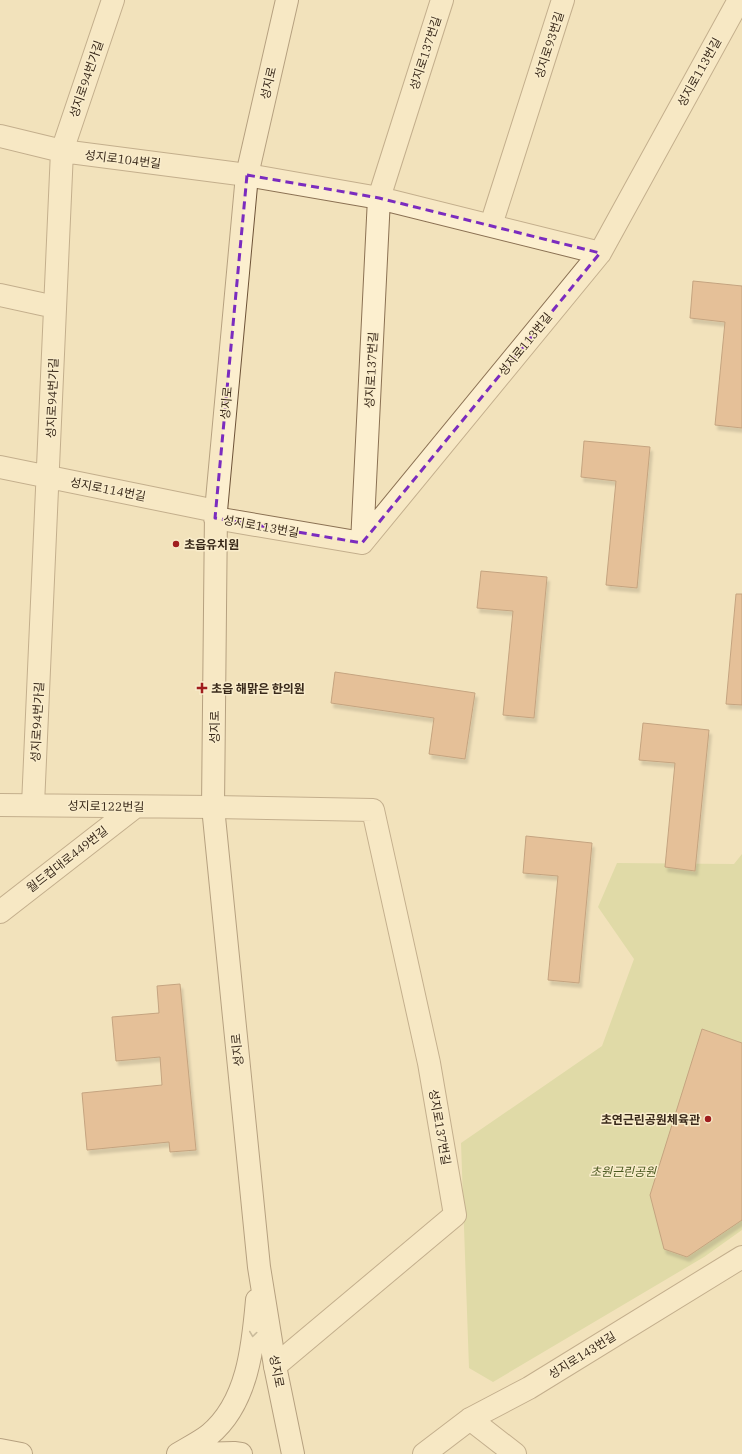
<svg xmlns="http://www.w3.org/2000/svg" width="742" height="1454" font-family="'IBM Plex Serif','Noto Sans KR',serif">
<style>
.green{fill:#c9d18e}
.building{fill:#d5986d;stroke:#8d5837;filter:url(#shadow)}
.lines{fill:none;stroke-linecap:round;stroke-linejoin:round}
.minor-casing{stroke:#8b7153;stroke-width:24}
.secondary-casing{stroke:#6d5237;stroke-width:24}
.minor{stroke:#fcefcf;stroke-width:22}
.secondary{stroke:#fcefcf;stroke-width:22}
.oneway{stroke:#9a8c74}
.marked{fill:none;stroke:#7b2cbf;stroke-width:3;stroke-dasharray:8 5;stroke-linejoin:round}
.poi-dot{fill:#a01d1e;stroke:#f9eccb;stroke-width:1.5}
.labels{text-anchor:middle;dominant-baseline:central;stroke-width:3;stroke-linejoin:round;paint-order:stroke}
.street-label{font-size:12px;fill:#39291a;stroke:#f9eccb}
.poi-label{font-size:12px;font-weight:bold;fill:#39291a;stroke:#f9eccb;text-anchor:start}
.park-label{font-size:12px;font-style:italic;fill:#49571e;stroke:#f9eccb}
</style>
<defs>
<filter id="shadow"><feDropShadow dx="2.5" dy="4.5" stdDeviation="1" flood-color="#0004"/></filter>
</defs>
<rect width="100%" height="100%" fill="#f2e2bb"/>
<path class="green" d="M742,854V1230L704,1257L493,1382L469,1368L461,1143L602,1046L634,959L598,907L617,863L734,864Z"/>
<path class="building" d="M693,281L742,286V428L715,425L725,322L690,318Z
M584,441L650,447L637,588L606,585L616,481L581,477Z
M481,571L547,577L534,718L503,715L513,611L477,608Z
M736,594H742V705L726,704Z
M335,672L475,693L465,759L429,754L434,718L331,703Z
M643,723L709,730L695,871L665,867L675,763L639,760Z
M526,836L592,843L579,983L548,980L558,876L523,873Z
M180,984L196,1150L170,1152L169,1142L87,1150L82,1093L162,1085L160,1057L116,1061L112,1017L159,1013L157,986Z
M702,1029L742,1043V1220L687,1257L664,1249L650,1195Z"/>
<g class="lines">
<defs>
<path id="minor" d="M0,136L62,151L247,175L379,198L600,253
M491,225L563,0
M0,295L55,307
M0,467L216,511
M215,518L362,543
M362,543L600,253L739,0
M362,543L379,198L442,0
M0,805L213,807L373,810L429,1063L455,1215L275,1366
M33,805L62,151L113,0
M0,912L135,807
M470,1419L515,1454
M424,1454L470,1419L529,1388L742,1257"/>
<path id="secondary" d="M287,0L247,175L216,511L213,807L259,1267L275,1366L293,1454
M0,1450L21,1454
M178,1454C188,1448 200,1442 209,1435C248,1403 253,1346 257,1300
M195,1454L234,1453L241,1454"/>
</defs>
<use href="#minor" class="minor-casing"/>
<use href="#secondary" class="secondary-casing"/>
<use href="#minor" class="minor"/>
<use href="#secondary" class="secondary"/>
</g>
<defs><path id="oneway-chevron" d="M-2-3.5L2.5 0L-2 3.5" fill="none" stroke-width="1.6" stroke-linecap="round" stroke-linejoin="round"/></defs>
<use class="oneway" href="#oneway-chevron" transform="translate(253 1334) rotate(98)"/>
<path d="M0 0H742V1454H0ZM247,175L379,198L600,253L362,543L215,518Z" fill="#f2e2bb" fill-opacity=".55" fill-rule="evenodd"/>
<path class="marked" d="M247,175L379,198L600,253L362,543L215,518Z"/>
<g class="poi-dot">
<circle cx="176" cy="544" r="4"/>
<path d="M200 682h4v4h4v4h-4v4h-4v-4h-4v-4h4z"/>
<circle cx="708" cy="1119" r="4"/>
</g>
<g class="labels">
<g class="street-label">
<text transform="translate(549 45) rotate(-72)">성지로93번길</text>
<text transform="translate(425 53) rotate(-72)">성지로137번길</text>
<text transform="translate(699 72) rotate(-61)">성지로113번길</text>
<text transform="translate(86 79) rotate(-71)">성지로94번가길</text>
<text transform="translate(268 83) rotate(-77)">성지로</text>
<text transform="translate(123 159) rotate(7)">성지로104번길</text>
<text transform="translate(525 344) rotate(-51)">성지로113번길</text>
<text transform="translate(371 370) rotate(-87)">성지로137번길</text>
<text transform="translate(52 398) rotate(-88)">성지로94번가길</text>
<text transform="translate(226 403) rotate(-85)">성지로</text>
<text transform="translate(108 489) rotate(11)">성지로114번길</text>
<text transform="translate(261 526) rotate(10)">성지로113번길</text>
<text transform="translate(37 722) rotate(-87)">성지로94번가길</text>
<text transform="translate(214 727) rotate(-90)">성지로</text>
<text transform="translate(106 806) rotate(1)">성지로122번길</text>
<text transform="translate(67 859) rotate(-38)">월드컵대로449번길</text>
<text transform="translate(237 1050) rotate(-96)">성지로</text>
<text transform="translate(440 1127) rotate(80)">성지로137번길</text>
<text transform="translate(582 1355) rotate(-32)">성지로143번길</text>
<text transform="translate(277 1371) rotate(79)">성지로</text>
</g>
<g class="poi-label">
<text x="184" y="544">초읍유치원</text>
<text x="211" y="688">초읍 해맑은 한의원</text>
<text x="700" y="1119" text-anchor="end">초연근린공원체육관</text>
</g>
<g class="park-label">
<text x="623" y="1171">초원근린공원</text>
</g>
</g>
</svg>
